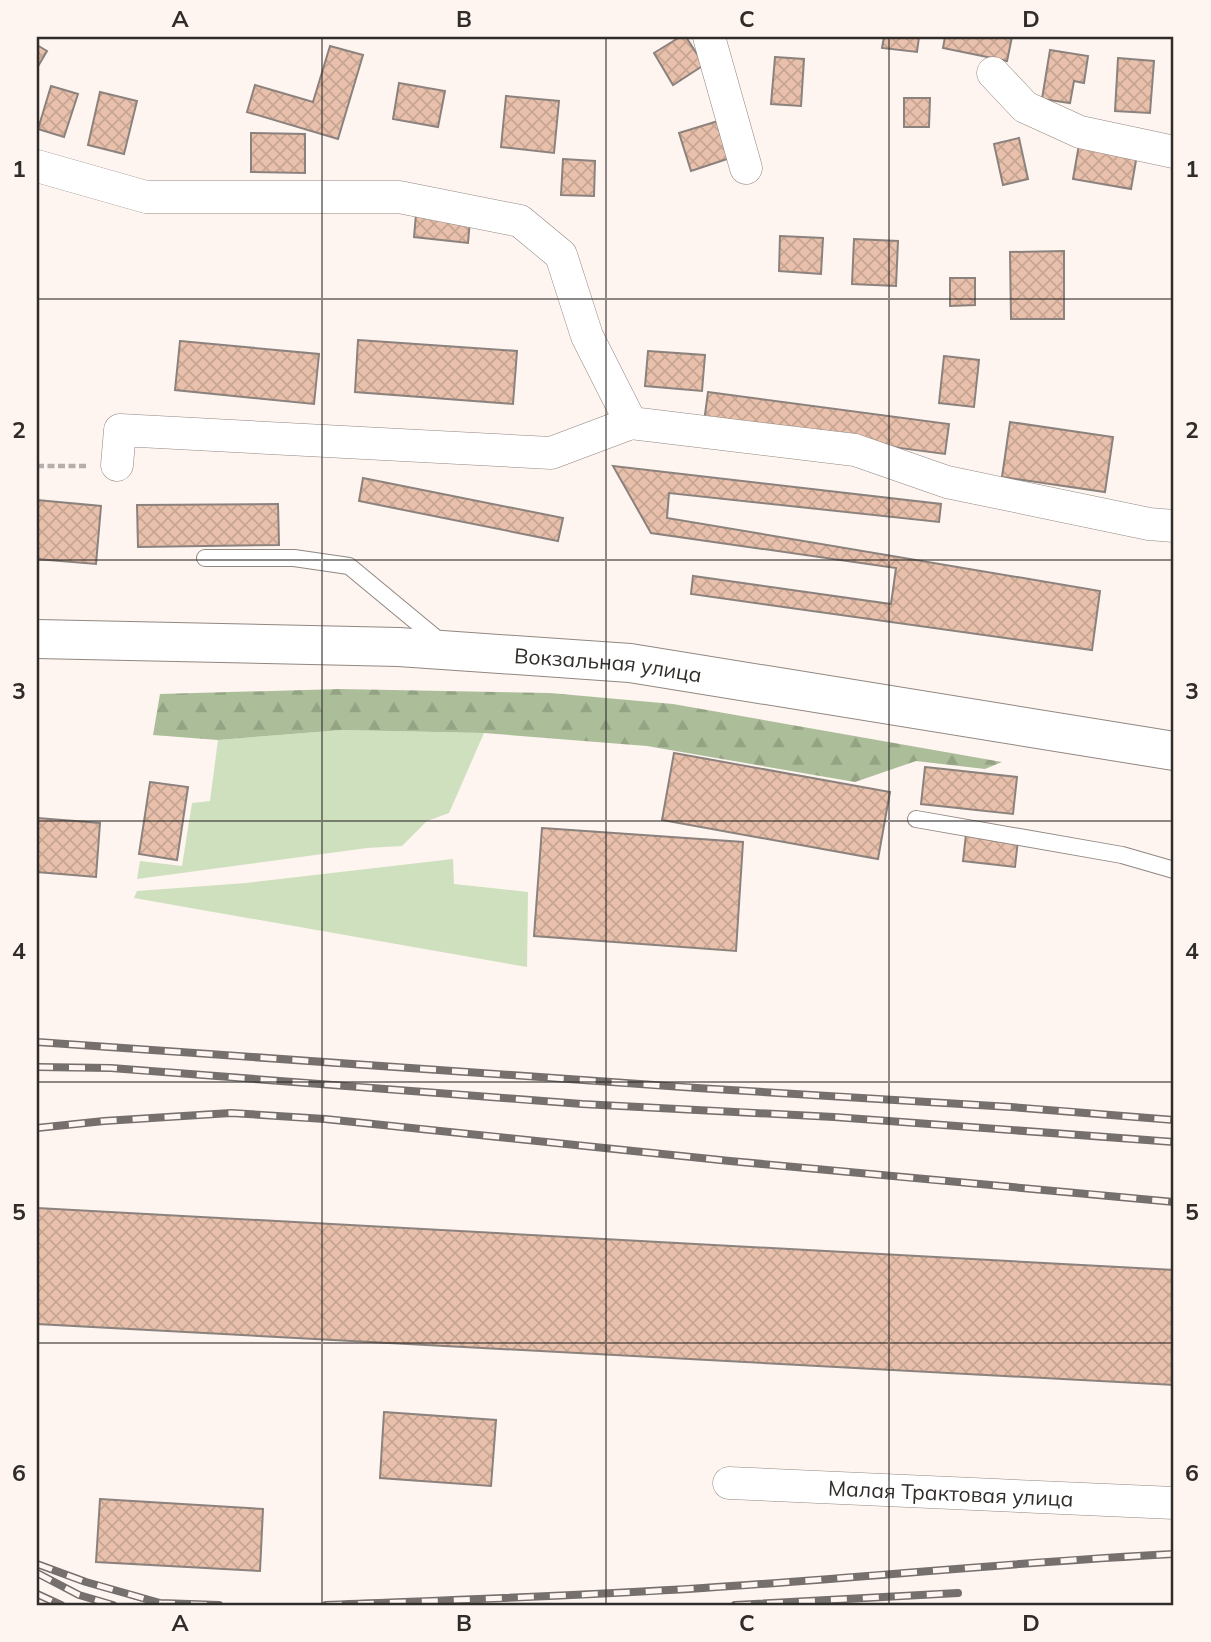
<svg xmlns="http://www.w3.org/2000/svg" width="1211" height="1642" font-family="Mulish,sans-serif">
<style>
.grass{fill:#cfe0be}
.forest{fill:url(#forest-firs)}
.building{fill:url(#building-cross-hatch);stroke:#8c827d;stroke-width:2}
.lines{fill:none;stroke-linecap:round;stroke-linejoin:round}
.service-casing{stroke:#918781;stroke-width:18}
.minor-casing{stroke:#918781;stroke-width:33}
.tertiary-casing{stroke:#918781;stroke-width:40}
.path{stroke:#b6aeab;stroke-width:4.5;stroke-dasharray:7 3.5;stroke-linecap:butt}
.service{stroke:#fff;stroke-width:16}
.minor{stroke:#fff;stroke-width:32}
.tertiary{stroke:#fff;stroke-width:38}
.rail-casing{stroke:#756f6d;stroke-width:8}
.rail{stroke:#fef4f0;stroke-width:5;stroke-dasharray:16;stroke-linecap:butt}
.grid{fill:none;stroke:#302c2a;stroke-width:2;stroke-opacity:0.55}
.labels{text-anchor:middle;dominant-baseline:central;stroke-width:7;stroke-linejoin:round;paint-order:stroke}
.street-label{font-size:21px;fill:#302c2a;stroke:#fef4f0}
.neatline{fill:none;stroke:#302c2a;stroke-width:2.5}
.grid-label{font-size:23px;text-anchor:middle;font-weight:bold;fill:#302c2a}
</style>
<defs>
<pattern id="forest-firs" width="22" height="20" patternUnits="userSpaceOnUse" patternTransform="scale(1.75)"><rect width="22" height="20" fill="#acbe99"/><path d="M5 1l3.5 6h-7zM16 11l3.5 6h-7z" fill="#94a384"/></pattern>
<pattern id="building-cross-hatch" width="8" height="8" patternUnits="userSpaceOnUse" patternTransform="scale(1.75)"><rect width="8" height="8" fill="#e8c0ab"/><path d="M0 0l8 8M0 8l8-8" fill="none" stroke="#c7a593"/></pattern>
</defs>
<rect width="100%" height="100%" fill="#fef4f0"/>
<path class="grass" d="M342,730L484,733L449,813L427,821L402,846L367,848L137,879L140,861L182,866L192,803L210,801L218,740Z
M453,859L454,884L528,892L527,967L134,898L137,891L246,883Z"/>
<path class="forest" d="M340,689L550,693L673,704L1002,762L985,769L916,761L855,782L647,746L484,733L342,730L218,740L153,735L160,694Z"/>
<path class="building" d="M680,37H686L704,65L673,85L654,53Z
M884,37H919L917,52L882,48Z
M945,37H1012L1007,61L943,48Z
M37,45L47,51L37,68Z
M330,46L363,55L338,139L247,112L255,85L313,102Z
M1050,50L1088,56L1084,83L1074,81L1070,103L1042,99Z
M775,57L804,59L801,106L771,104Z
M1118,58L1154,61L1150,113L1115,111Z
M399,83L445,91L438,127L393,119Z
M51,86L78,94L64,137L38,129Z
M100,92L137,101L124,154L88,145Z
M506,96L559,101L554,153L501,147Z
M904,98H930L929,127H904Z
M718,121L730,158L691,171L679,133Z
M251,133L305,134V173L251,172Z
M1019,138L1028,179L1003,185L994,144Z
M1080,139L1138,149L1131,189L1073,179Z
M563,159L595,161L594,196L561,195Z
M416,214L470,220L468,243L414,237Z
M780,236L823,238L821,274L779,271Z
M854,239L898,241L896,286L852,284Z
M1064,251V319H1011L1010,252Z
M950,278H975V305L950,306Z
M358,340L517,351L513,404L355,392Z
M180,341L319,354L314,404L175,390Z
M648,351L705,355L702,391L645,386Z
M944,356L979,360L974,407L939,403Z
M708,392L949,424L945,454L704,422Z
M1010,422L1113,437L1105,492L1002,477Z
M613,466L941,504L939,522L669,493L667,518L1100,591L1092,650L691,594L693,576L891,604L896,568L651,533Z
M363,478L563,518L558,541L359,501Z
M37,500L101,506L96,564L37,559Z
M278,504L279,545L138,547L137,505Z
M674,753L890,792L878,859L662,820Z
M925,767L1017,777L1013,814L921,804Z
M150,782L188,787L177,860L139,854Z
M37,818L100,823L96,877L37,872Z
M542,828L743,842L736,951L534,936Z
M966,834L1018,840L1015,867L963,861Z
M37,1208L1174,1270V1385L37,1324Z
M384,1412L496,1420L491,1486L380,1478Z
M100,1499L263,1509L260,1571L96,1562Z"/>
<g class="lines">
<defs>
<path id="service" d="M205,558H294L349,566L442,643
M916,819L1122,855L1174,870"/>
<g id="minor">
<path d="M709,37L746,168"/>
<path d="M993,73L1025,107L1080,132L1174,152"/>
<path d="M37,166L146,197H399L520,221L561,255L587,336L631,423L855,450L947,482L1149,524L1174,526"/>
<path d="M117,465L120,430L551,453L631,423"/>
<path id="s1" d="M729,1483L1174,1503"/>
</g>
<g id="tertiary">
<path id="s2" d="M37,639L399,647L630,663L1174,751"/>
</g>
</defs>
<use href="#service" class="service-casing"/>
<use href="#minor" class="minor-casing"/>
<use href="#tertiary" class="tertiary-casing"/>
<path class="path" d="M37,466H88"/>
<use href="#service" class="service"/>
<use href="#minor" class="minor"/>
<use href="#tertiary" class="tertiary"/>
<defs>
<path id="rail" d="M37,1042L697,1088L1011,1107L1174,1120
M37,1067L111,1068L582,1104L834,1117L1174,1142
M37,1128L104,1121L231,1113L325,1119L730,1161L1174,1202
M37,1564L86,1582L160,1603L219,1605
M37,1573L79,1595L113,1605
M37,1594L61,1605
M326,1605C451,1600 577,1596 703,1588C860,1578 1017,1562 1174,1554
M735,1605L958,1593"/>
</defs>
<use href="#rail" class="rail-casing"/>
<use href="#rail" class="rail"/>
</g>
<path class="grid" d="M322,37V1605M606,37V1605M889,37V1605M37,299H1174M37,560H1174M37,821H1174M37,1082H1174M37,1343H1174"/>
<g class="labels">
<g class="street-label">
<text stroke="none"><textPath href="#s2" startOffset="572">Вокзальная улица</textPath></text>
<text stroke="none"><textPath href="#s1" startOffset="222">Малая Трактовая улица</textPath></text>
</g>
</g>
<rect width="1211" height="1642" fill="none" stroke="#fef4f0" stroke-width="77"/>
<rect x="38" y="38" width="1134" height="1566" class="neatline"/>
<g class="grid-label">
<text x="180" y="27">A</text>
<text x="464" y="27">B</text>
<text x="747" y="27">C</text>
<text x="1031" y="27">D</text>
<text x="19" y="177">1</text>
<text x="1192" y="177">1</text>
<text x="19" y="438">2</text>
<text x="1192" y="438">2</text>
<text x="19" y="699">3</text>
<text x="1192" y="699">3</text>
<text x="19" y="959">4</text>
<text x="1192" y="959">4</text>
<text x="19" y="1220">5</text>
<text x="1192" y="1220">5</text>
<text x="19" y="1481">6</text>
<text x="1192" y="1481">6</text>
<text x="180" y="1631">A</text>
<text x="464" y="1631">B</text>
<text x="747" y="1631">C</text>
<text x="1031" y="1631">D</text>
</g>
</svg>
